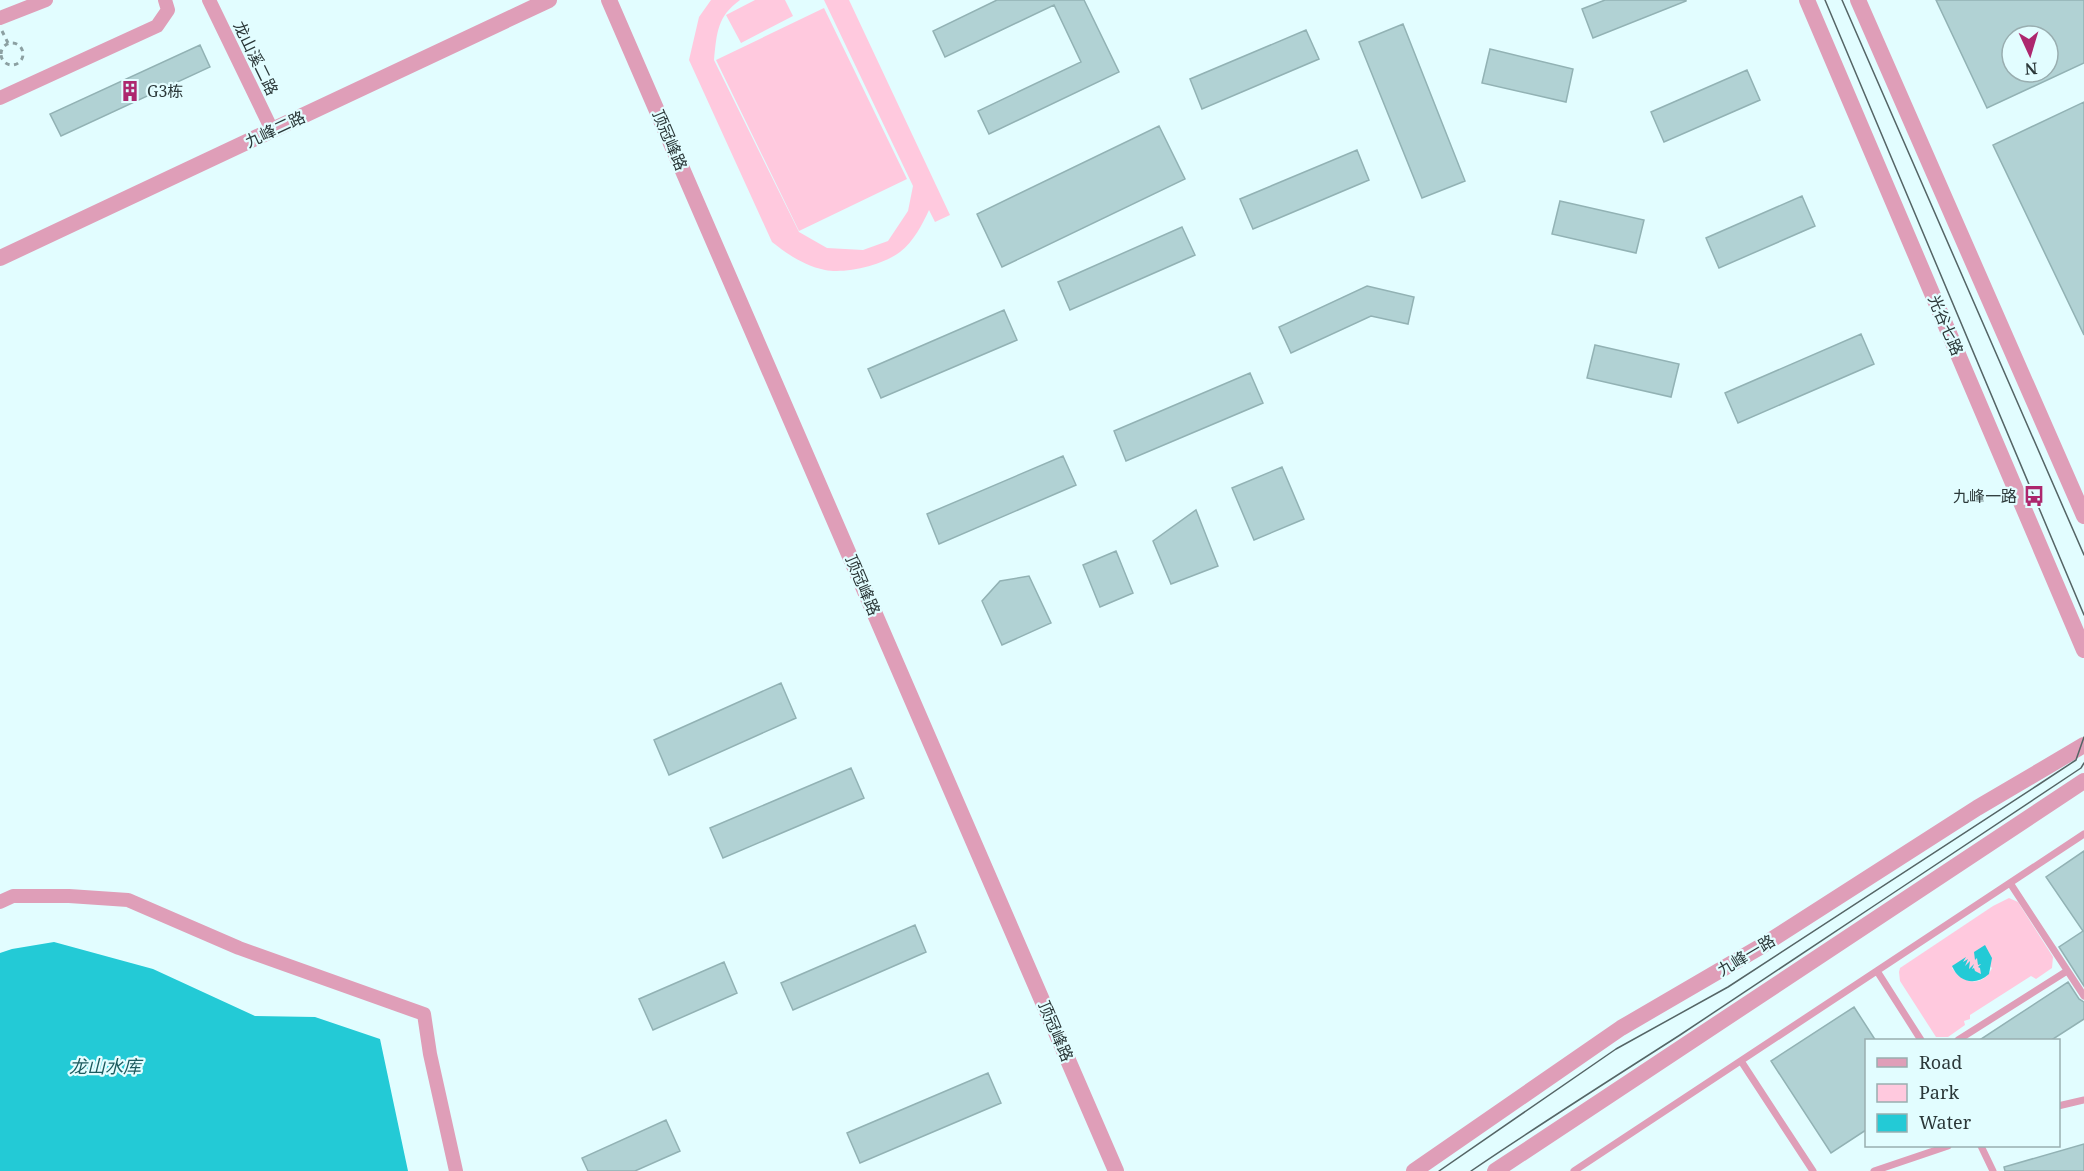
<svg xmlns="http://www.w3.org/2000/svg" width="2084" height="1171" font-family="'Noto Serif','Noto Sans SC',serif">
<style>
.green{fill:#ffc9de;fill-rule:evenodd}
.water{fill:#23cad6}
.building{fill:#b1d2d4;stroke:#92b2b4;stroke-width:1.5;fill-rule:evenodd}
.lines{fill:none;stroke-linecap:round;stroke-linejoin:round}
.path{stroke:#8ca0a2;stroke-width:3;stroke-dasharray:4.5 4.5;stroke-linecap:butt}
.service{stroke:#df9eb8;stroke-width:7}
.minor{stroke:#df9eb8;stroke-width:14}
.tertiary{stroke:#df9eb8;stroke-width:16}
.tram{stroke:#556566;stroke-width:1.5}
.labels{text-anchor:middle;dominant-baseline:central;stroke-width:4.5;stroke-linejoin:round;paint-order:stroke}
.street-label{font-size:16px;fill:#2b3839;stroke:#e2fdff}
.poi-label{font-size:16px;fill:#2b3839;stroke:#e2fdff;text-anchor:start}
.water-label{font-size:18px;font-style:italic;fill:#1b5a5e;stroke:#e2fdff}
</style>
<rect width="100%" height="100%" fill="#e2fdff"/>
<path class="green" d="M711,0H740C717,17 717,32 714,60L799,232L827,248L863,250L888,241L908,211L913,186L824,0H849L950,215L935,222L929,210C922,225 914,241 900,252C883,265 846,274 825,270C805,266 787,254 772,242L689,60L699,17Z
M755,0H785L793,16L741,43L726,15Z
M824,8L907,179L799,231L716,60Z
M2009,898L2018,902L2053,957L2052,968L2036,979L2031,976L1970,1015V1019L1964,1021L1965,1025L1948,1037H1936L1900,981L1899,972L1900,968L1993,906ZM1975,953L1992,968C1983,988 1963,984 1952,968L1965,959L1963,962L1965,966L1969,963V969L1981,974V965L1977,957L1975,958Z"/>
<path class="water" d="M54,942L153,969L255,1016L315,1017L380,1039L408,1171H0V953L12,949Z
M1985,945L1992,958L1989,974C1976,986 1959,983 1952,966L1966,957L1963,962L1968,959L1965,966L1970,961L1969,969L1974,964L1972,969L1974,968L1975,971L1981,974L1980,968L1978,967L1981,964L1978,965L1977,958L1975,960L1974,952Z"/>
<path class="building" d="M997,0H1084L1119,72L989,134L978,111L1081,62L1054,5L945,57L933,31Z
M1605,0H1686V1L1593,38L1582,9Z
M1936,0H2084V63L1987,108ZM2012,36H2048V72H2012Z
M1403,24L1465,181L1422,198L1359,42Z
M1306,30L1319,59L1202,109L1190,79Z
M200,45L210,67L61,136L50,114Z
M1490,49L1573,69L1566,102L1482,83Z
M1747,70L1760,100L1664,142L1651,112Z
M2084,102V335L1993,145Z
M1159,126L1185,179L1002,267L977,214Z
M1357,150L1369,180L1253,229L1240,199Z
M1802,196L1815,226L1719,268L1706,238Z
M1560,201L1644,220L1636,253L1552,234Z
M1182,227L1195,255L1070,310L1058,282Z
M1367,286L1414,297L1408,324L1371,316L1291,353L1279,327Z
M1004,310L1017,340L881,398L868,369Z
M1861,334L1874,364L1738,423L1725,393Z
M1595,345L1679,364L1671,397L1587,378Z
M1250,373L1263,403L1126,461L1114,431Z
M1063,456L1076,485L939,544L927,514Z
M1282,467L1304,519L1254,540L1232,488Z
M1196,510L1218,566L1171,584L1153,541Z
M1116,551L1133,593L1100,607L1083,565Z
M1029,576L1051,623L1002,645L982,601L1000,581Z
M781,683L796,718L669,775L654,740Z
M851,768L864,798L723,858L710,828Z
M2084,851V986L2059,947L2083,931L2046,877Z
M915,925L926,952L793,1010L781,983Z
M724,962L737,993L653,1030L639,999Z
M2068,982L2079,999L2084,1002V1019L2050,1041H1978Z
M1854,1007L1876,1041H1866V1130L1831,1153L1771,1061Z
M988,1073L1001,1103L860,1163L847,1133Z
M666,1120L680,1151L635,1171H588L582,1158Z
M2084,1144V1171H2005L2004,1167Z"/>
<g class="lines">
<path class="path" d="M2,31L8,43
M1 54a11 11 0 1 1 22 0a11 11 0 1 1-22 0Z"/>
<path class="service" d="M2010,883L2084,996
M1877,971L1921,1040
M1958,1040L2067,971
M1741,1061L1813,1171
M2058,1106L2084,1100
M1981,1146L1993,1171
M1574,1171L2084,834
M1874,1171L1948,1146"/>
<path class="minor" d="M209,0L272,130
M0,18L46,0
M0,98L157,26L168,10L165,0
M0,902L13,896H69L128,900L239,948L424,1014L430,1054L456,1171"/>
<path class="tertiary" d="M609,0L1116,1171
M1807,0L2084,650
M1858,0L2084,516
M0,258L549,0
M1414,1171L1621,1028L1760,947L1977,808L2084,745
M1495,1171L2084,781"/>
<path class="tram" d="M1825,0L2084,615
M1842,0L2084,555
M1439,1171L1616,1049L1728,987L2038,785L2076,760L2084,737
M1471,1171C1540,1124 1610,1080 1680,1035C1814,946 1947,857 2081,768L2084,763"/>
</g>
<defs>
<symbol id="building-bare" viewBox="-9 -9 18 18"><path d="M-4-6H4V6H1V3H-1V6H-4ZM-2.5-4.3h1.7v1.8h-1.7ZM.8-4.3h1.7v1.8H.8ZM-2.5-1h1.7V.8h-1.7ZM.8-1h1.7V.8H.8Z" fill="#ad276e" stroke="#e2fdff" stroke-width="2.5" paint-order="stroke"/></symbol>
<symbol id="bus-bare" viewBox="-9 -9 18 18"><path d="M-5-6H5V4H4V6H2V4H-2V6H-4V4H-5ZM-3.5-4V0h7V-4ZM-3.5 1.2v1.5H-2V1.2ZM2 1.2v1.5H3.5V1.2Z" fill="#ad276e" stroke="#e2fdff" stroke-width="2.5" paint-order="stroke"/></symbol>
</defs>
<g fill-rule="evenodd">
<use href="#building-bare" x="115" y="76" width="30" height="30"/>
<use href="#bus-bare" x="2019" y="481" width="30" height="30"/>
</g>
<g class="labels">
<g class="street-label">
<text transform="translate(256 58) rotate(64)">龙山溪二路</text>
<text transform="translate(275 129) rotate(-25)">九峰二路</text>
<text transform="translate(670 140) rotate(67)">顶冠峰路</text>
<text transform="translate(1946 325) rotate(67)">光谷七路</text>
<text transform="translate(863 585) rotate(67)">顶冠峰路</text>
<text transform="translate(1746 955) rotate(-31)">九峰一路</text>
<text transform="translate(1056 1031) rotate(67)">顶冠峰路</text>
</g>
<g class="poi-label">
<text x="147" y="91">G3栋</text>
<text x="2017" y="496" text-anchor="end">九峰一路</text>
</g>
<g class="water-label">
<text x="105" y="1066">龙山水库</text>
</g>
</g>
<rect x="1865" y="1039" width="195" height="108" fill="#e2fdff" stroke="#99aeb0" stroke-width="1.5"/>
<rect x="1877" y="1058" width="30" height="9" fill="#df9eb8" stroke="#99aeb0" stroke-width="1.5"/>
<text x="1919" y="1069" font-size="18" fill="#2b3839">Road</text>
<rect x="1877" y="1084" width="30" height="18" fill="#ffc9de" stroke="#99aeb0" stroke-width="1.5"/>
<text x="1919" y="1099" font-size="18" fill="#2b3839">Park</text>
<rect x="1877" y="1114" width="30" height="18" fill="#23cad6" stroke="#99aeb0" stroke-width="1.5"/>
<text x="1919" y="1129" font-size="18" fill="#2b3839">Water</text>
<g transform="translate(2030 54) rotate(176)"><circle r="28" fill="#e2fdff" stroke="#99aeb0" stroke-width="1.5"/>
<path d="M0-4.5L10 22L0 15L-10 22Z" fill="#ad276e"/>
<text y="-9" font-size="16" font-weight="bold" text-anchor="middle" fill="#2b3839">N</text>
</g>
</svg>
